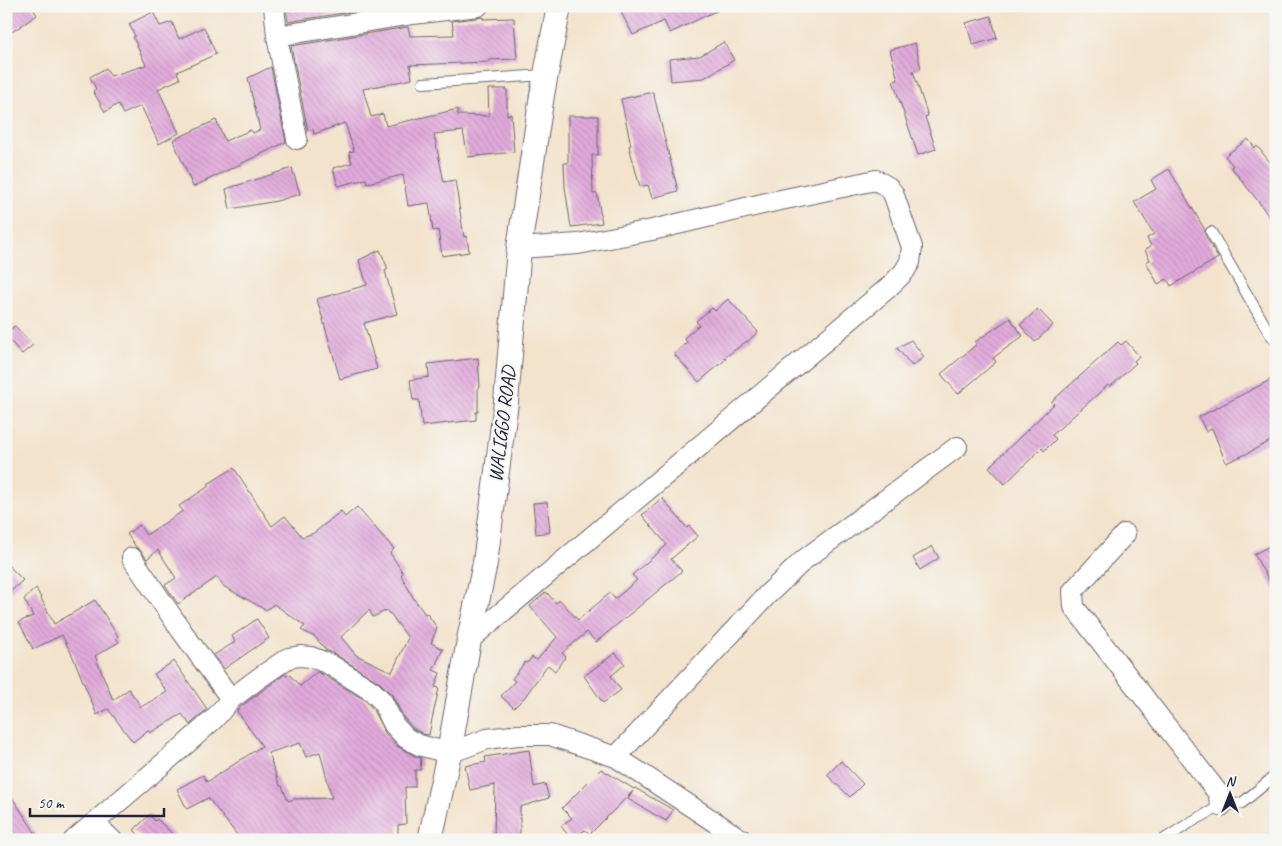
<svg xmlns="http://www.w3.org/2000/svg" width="1282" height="846" font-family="Caveat,sans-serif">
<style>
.building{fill:url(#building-back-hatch);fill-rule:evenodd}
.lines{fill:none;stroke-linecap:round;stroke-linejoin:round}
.service-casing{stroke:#6b666e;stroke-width:12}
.minor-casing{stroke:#6b666e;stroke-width:22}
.tertiary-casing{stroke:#6b666e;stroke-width:26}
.service{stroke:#fff;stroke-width:10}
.minor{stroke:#fff;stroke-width:20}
.tertiary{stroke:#fff;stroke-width:24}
.labels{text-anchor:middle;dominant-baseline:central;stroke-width:5;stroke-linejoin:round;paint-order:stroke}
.street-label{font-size:20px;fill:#22223b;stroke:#f6f6f2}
</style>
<defs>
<pattern id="building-back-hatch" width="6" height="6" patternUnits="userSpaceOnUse" patternTransform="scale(1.25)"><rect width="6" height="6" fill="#e1aadb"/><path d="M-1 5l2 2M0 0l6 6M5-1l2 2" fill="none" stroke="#c192bd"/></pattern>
</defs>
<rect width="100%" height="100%" fill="#f6f6f2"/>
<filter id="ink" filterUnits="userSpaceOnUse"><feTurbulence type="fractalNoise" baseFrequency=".02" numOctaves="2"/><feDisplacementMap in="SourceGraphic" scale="10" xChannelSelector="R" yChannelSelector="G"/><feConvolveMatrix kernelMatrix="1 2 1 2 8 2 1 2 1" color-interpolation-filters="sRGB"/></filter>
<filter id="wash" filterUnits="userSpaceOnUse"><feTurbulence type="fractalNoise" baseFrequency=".0096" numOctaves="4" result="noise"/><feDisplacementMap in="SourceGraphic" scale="20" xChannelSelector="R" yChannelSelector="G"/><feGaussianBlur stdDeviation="1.12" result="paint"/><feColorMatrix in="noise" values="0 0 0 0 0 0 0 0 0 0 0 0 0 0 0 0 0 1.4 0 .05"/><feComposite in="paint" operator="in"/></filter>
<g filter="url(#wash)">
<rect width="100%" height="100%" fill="#f3e3cc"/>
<g id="blocks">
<path class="building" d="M6,6H31L37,15L6,36Z
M286,6H386L288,22Z
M633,6H726L670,33L664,21L633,35L621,12Z
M153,12L160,26L172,22L179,39L204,27L216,54L177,72L180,79L158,89L179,133L159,144L141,106L123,114L118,104L105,112L93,91L96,89L90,77L106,68L111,76L146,65L133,37L135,36L129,24Z
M991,16L997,38L973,45L966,23Z
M483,17V19L514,18L517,59L489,60V62L410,65L412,79L363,89L371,117L383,114L386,126L458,109V115L489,116L488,89H507V115L511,114L514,152L468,157L463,131L434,134L444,182L455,180L464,237L467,236L469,252L442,256L438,230L433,231L429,203L408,206L403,175L367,183L366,179L338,186L333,168L352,163L349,152L354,151L345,123L314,134L313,129L308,131L291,46L408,27L410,36L454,35L452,21Z
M724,42L734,60L704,78L671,81L669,59L700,56Z
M915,43L921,68L913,71L928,116L925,117L936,149L918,155L893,81L898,80L890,50Z
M271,67L286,142L193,187L173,140L216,120L225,141L251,130L253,133L260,130L248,78Z
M653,92L678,191L652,198L648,185L640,187L629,146L631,145L621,99Z
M568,116H598V155H592L593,194L597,193L602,223L571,227L565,187L564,163H568Z
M1248,139L1255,148L1257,146L1276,170V227L1258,201L1231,167L1233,166L1225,156Z
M292,168L300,194L277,201L230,209L226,189Z
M1169,169L1205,230V235L1218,258L1171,286L1167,279L1158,284L1146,262L1150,260L1145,250L1151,246L1147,238L1154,234L1134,202L1156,189L1151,180Z
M380,250L388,269L385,271L397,314L364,323L377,369L340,379L317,299L367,285L359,260Z
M728,299L758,332L747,342V341L724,358L726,359L699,382L674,354L687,342L684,338L699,325L696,321L712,308L715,311Z
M1038,309L1053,325L1035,342L1020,325Z
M1010,318L1023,336L993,358L996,362L958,394L941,374L977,344L975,342Z
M15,326L33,345L22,354L6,336V333Z
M911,340L924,357L912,366L897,348Z
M1126,341L1139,356L1134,361L1136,363L1110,387L1108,385L1052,435L1056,439L1044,451L1042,448L1005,484L989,467L1054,404L1051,402L1118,342L1121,345Z
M478,358L480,387H478V412H476V420L422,426L419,400H413L410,380L429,377L428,364Z
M1276,377V438L1246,454L1226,463L1212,428L1206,432L1199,417Z
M234,468L272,526L285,516L302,537L314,533L341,511L345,517L357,507L394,549L390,553L403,573L401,575L414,599L425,614L427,613L437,628L431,643L443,649L433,670L440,673L435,687L439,688L432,719L429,735L423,734L413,728L404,718L392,695L380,683L335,654L326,650L315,637L301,630L305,626L274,604L266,610L223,586L217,577L178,604L165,585L176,578L158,550L147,559L141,551L136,547L127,534L139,525L146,535L183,511L179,506L209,486L208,484ZM369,610L373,617L387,610L389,614L390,613L408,638L392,672L356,655L341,637Z
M662,498L687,528L689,526L698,536L671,559L682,571L596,642L587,632L562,653L566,657L555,671L548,665L546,667L524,698L514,708L501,696L515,681L512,679L525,662L527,663L532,657L537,660L557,637L530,606L546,592L556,603L560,600L578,620L610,593L615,599L637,580L632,575L667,545L642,515Z
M547,502L550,532L536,534L533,503Z
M1276,543V593L1254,554Z
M932,546L939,558L920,570L913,558Z
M6,563L23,580L6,596Z
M36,588L54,624L95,600L118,636L116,638L119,642L95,656L113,700L129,689L141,707L167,692L154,674L174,661L207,709L190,725L182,714L150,733L148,730L133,742L108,709L97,715L73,657L62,635L33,649L19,622L33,616L24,599Z
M257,619L269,638L224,669L214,655L235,642L232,636Z
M615,653L625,664L611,676L621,690L603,703L584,676Z
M317,672L324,675L365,700L372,708L385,733L397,746L414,756L421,758L420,770H415V787H405L406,824L398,825V840H241L208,798L187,809L177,789L203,775L207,782L262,746L237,711L239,708L285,674L287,676L289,674L300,686ZM300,743L306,757L320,752L332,798L294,799L288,801L282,786H280L271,761L272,760L268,753Z
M529,750L534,787L545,784L549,798L520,807V840H494L495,785L470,790L465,766L486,762L485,757Z
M841,761L863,784L850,797L827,775Z
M601,769L634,789L635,788L673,810L666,821L628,799L633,791L590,834L585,830L572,840L561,826L572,818L562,808Z
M6,788L40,840H6Z
M149,815L155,821L157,819L179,840H144L134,830Z"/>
</g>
</g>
<g filter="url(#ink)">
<use href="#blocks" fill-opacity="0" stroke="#6b666e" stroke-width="1"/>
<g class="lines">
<defs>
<path id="service" d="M423,83L546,75
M1211,232L1270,334L1276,341
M1163,840L1191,822L1221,806L1242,803L1276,775"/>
<path id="minor" d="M274,6L277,36L297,139
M277,36L413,14L478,6
M1125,534L1073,591L1074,607L1218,793L1221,806
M132,558L181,630L231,699
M469,640L889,287L904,272L910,262L912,247L893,193L888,187L876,180L771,202L652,230L578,244L519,248
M616,757L767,595L805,559L957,447
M94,823L112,840
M74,840L185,745L215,718L231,699L259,678L288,658L300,656L311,657L329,664L372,691L382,701L394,725L406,738L419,745L449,753L487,739L518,735H550L616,757L742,840"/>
<path id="tertiary" d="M430,840L449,753L469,640L485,563L506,402L519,248L542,95L559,6"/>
</defs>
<use href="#service" class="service-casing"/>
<use href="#minor" class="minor-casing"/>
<use href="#tertiary" class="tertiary-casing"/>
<use href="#service" class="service"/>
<use href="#minor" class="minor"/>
<use href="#tertiary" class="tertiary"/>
</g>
</g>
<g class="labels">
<g class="street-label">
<text transform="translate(502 424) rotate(-83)">WALIGGO ROAD</text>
</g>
</g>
<rect width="1282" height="846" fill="none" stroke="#f6f6f2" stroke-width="25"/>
<g transform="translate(1230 794)" stroke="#f6f6f2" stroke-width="4" paint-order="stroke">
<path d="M0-4L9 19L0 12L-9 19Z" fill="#22223b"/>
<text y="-8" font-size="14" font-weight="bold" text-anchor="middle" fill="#22223b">N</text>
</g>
<path d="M30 808v8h134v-8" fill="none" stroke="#22223b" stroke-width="2.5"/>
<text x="38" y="808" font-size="15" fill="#22223b" stroke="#f6f6f2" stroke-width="4" paint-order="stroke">50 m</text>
</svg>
